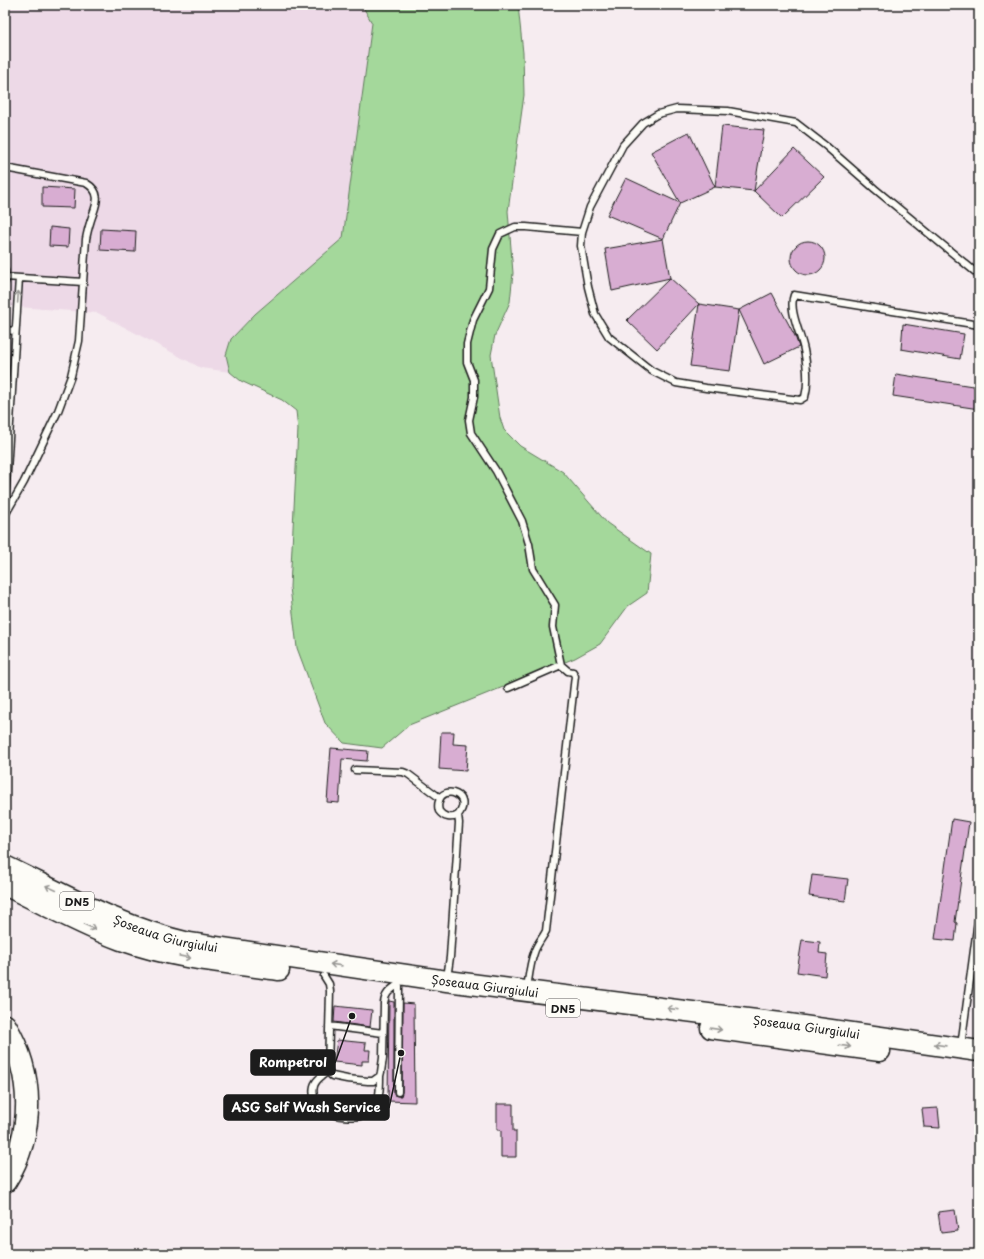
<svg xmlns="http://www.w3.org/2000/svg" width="984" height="1259" font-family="'Playpen Sans',sans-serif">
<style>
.built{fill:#edd9e7}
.green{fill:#a4d89b;stroke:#607a5c}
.building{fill:#d8add2;stroke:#1c1c1c}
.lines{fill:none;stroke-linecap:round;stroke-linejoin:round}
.service-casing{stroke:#1c1c1c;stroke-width:9}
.trunk-casing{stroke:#1c1c1c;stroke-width:23}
.motorway-casing{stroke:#1c1c1c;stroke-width:25}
.service{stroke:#fdfcf7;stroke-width:6}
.trunk{stroke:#fdfcf7;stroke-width:20}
.motorway{stroke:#fdfcf7;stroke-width:22}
.oneway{stroke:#989794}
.labels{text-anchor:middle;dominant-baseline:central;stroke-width:3;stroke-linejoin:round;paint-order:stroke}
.shield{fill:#fdfcf7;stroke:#605f5e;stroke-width:1}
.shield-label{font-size:11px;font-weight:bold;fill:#1c1c1c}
.street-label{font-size:12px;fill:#1c1c1c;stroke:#fdfcf7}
.leader{fill:none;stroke:#1c1c1c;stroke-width:1.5}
.callout-dot{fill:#1c1c1c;stroke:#fdfcf7;stroke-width:1.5}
.callout{fill:#1c1c1c;stroke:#1c1c1c;stroke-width:1.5}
.callout-label{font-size:13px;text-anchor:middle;font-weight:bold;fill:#fff}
</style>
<rect width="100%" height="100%" fill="#f6ecf0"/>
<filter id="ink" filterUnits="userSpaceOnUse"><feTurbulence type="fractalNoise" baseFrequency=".025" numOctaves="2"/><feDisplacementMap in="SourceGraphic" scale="8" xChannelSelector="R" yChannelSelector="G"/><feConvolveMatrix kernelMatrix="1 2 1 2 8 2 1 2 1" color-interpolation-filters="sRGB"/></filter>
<g filter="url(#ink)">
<path class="built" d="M5,5H362L372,23L343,238L255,314L231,339L226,355L230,372L201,368L98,313L5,306Z"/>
<path class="green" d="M362,5H518L523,53L524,95L508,211L513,273L510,302L495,335L491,355L500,418L504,430L520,446L563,472L607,523L651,554L647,593L628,606L600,644L575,658L409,725L382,748L344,743L325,723L297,648L290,587L298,429L296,411L282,400L241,381L230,372L226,355L231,339L255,314L343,238L372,23Z"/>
<path class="building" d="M722,126L764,130L754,191L715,187Z
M689,132L715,187L680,203L651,152Z
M794,149L824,177L782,218L754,191Z
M626,178L680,203L663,239L607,215Z
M42,187L75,189L74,208L42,207Z
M50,227L69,229L68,247L49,246Z
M101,229L136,231L135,252L100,250Z
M663,239L670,278L612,291L605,249Z
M791 258a17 17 0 1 1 34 0a17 17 0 1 1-34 0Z
M670,278L699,304L657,349L627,320Z
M772,293L795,336L799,347L764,364L739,310Z
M699,304L739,310L730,371L690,366Z
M903,324L964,334L960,359L901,349Z
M896,374L979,387V409L893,396Z
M441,732H454L453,744L468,745L466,771L439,769Z
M331,748L368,751L367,761L342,759L339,803L327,802Z
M952,819L969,822L955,922L957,923L955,941L935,939Z
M812,875L848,879L845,901L809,896Z
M802,940L820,942L819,953L827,954L825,976L797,972Z
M389,1001L394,1002V1095L398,1096H401L402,1092L403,1003L414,1004L415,1102L388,1101Z
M335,1006L372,1010L370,1027L334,1022Z
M337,1040L366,1043L365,1050H370L369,1061H362V1065L334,1062Z
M497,1104H513V1131H516V1157H501V1130H497Z
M938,1108L940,1128L924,1127L922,1109Z
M955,1210L958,1231L941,1233L938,1212Z"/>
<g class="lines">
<defs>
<path id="service" d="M5,168L86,183C105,194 94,208 90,223C88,229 87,234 86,239L79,341L71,376L58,411L24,482L5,515
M5,271V282
M979,275L875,189L827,147L796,123L728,111L677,109L658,114L643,123L623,145L590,207L582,232L581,246L588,287L595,314L609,337L652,371L676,383L706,388L792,399L800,400L805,397C809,382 807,365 804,350C801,334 788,310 794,295L979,325
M5,277L83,282
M5,330L15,331
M5,503L19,278
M508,688L561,665
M355,770L403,772L408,774L440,798
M324,976L329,984L330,991L328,1070L329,1073L332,1076L347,1079L368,1081H373L380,1076L381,1072L383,1058L384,1003C385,994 389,991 396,986
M447,978L450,957L459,823L458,815C474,795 443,784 439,801C438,804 438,808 439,811C444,818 452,819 458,815
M527,988C529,976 530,964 534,953C536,945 542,939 546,931L575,676L573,672L568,671L561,665L553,627L555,605L533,569L529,544L522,521L496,471L471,433L469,420L474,397V380L467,362V344L473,320L489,288L493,249L500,234L515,227H526L582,232
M329,1026L383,1033
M961,1046L979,913
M328,1070C324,1076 316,1078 314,1086C312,1094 315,1105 322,1110C333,1117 363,1120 372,1111C380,1103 380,1087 380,1076
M398,1092L399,986"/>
<g id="trunk">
<path id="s1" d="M5,866C65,895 123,928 189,943L447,981L789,1024L979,1051"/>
<path d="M5,885C43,904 81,925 121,940C171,958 226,963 279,970"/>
<path d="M711,1028L880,1051"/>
</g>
<path id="motorway" d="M5,1026C34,1074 35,1133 5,1181"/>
</defs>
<use href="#service" class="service-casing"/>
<use href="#trunk" class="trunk-casing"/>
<use href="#motorway" class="motorway-casing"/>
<use href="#service" class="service"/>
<use href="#trunk" class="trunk"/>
<use href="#motorway" class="motorway"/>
</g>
<defs><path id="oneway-shaft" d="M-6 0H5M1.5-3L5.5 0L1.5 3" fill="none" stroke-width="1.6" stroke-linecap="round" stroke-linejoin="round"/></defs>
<g class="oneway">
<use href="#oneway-shaft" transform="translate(18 297) rotate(-86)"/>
<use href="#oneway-shaft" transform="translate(51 888) rotate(-155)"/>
<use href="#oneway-shaft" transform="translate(90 927) rotate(24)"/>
<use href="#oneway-shaft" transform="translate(185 957) rotate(11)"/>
<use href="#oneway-shaft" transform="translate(336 965) rotate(-172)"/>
<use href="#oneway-shaft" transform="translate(673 1009) rotate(-173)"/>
<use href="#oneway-shaft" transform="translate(716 1029) rotate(8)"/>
<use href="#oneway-shaft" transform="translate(940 1045) rotate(-172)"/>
<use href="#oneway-shaft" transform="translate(845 1046) rotate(8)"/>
</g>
</g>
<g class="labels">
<g class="shield">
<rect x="60" y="892" width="34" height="18" rx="3"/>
<rect x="546" y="999" width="34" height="18" rx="3"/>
</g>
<g class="shield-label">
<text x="77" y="901">DN5</text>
<text x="563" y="1008">DN5</text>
</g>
<g class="street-label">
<text stroke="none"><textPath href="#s1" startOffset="175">Șoseaua Giurgiului</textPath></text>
<text stroke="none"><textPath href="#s1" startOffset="499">Șoseaua Giurgiului</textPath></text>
<text stroke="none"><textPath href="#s1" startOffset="823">Șoseaua Giurgiului</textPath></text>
</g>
</g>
<path class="leader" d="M352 1016L335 1063M401 1053L389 1108"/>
<g class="callout-dot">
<circle cx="352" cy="1016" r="4"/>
<circle cx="401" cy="1053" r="4"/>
</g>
<g class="callout">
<rect x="251" y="1050" width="84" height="25" rx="4"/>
<rect x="224" y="1095" width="165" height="25" rx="4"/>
</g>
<g class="callout-label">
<text x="293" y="1067">Rompetrol</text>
<text x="306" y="1112">ASG Self Wash Service</text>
</g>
<rect width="984" height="1259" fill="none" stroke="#fdfcf7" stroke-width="20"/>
<rect x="10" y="10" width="964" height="1239" fill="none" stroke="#1c1c1c" stroke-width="1.5" filter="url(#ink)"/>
</svg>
